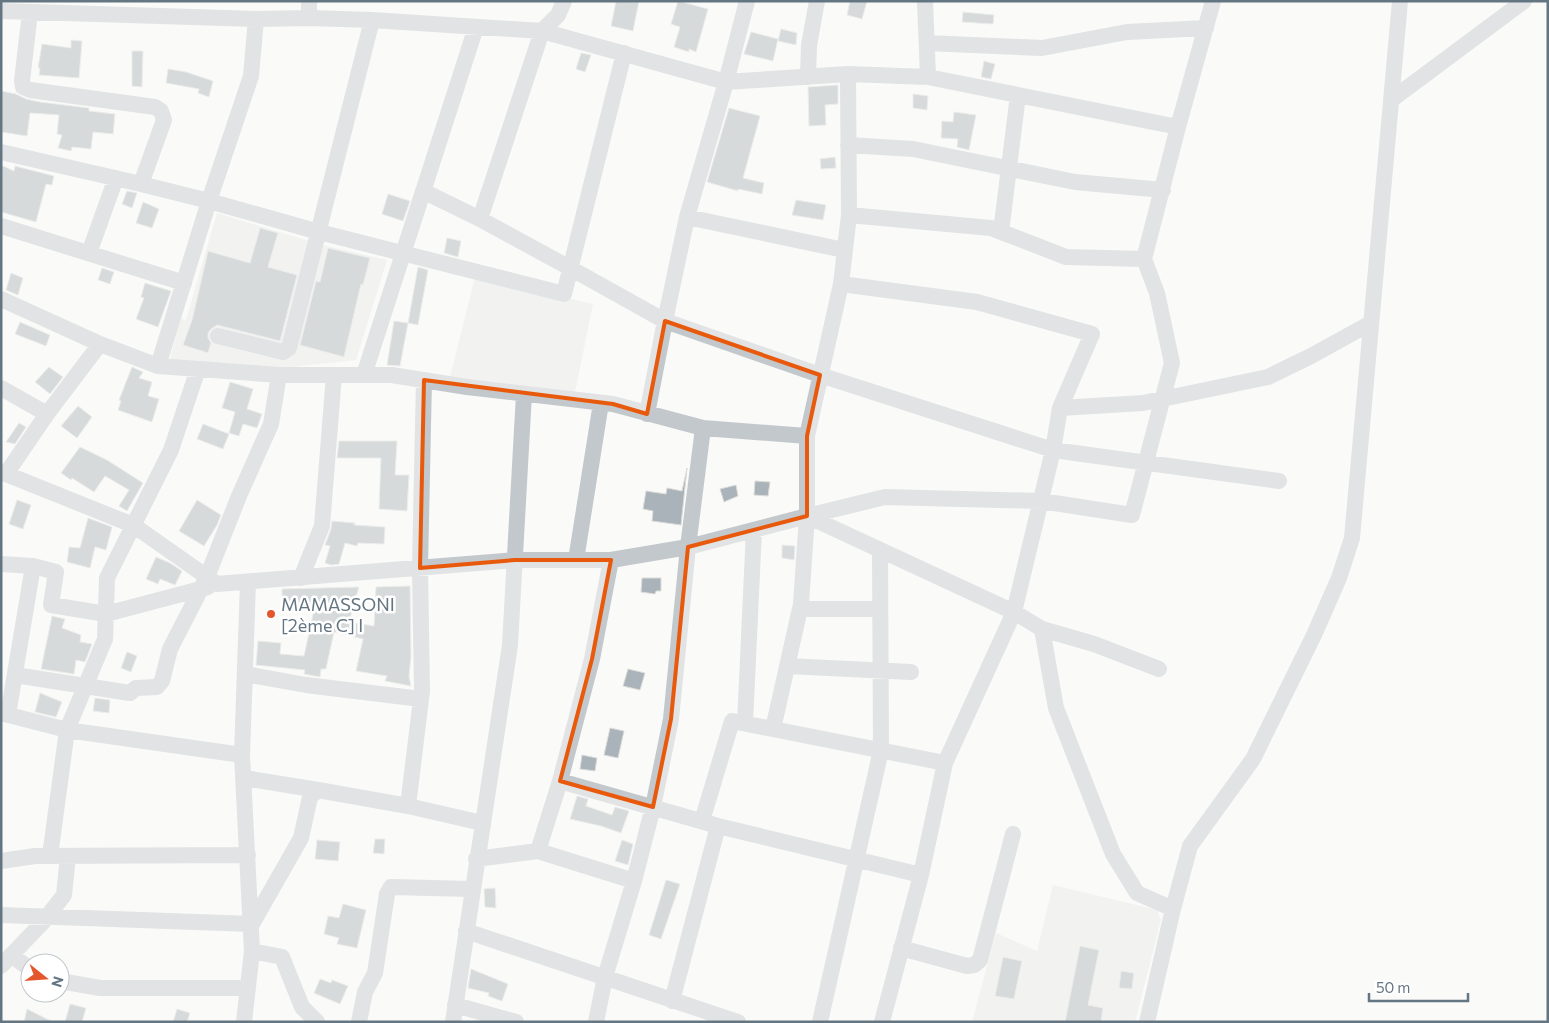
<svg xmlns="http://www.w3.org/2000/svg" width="1549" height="1023" font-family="Commissioner,sans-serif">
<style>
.built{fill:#e8e9e9}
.building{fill:#aab3b9;stroke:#dcdcda}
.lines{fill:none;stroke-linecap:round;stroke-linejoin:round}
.minor{stroke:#c3c8cc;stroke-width:16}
.marked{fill:none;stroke:#e8590c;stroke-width:4;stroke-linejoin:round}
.poi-dot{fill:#e4572e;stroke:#fff;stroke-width:2}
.labels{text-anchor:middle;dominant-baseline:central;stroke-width:5;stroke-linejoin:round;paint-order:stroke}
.poi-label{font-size:18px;fill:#657683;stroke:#fff;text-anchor:start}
</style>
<rect width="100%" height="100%" fill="#fafaf8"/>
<path class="built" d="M217,213L322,245L387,260L356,360L273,369L169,362L181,318L186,320Z
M475,277L593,304L575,392L449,381Z
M1053,885L1157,910L1161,920L1135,1022H972L996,933L1037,951Z"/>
<path class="building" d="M616,1H639L633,31L611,26Z
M678,1L708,9L696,52L689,49V52L674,47L680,27L671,24Z
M850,1H867L862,19L847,15Z
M963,12L994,15L993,24L962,22Z
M781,29L797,33L796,45L778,41Z
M751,32L778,39L773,61L744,54Z
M71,40L82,41L79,78L39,75L40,68H38L42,44L71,48Z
M132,51H143L142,87L132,86Z
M581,53L591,55L585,72L576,69Z
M984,61L995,64L991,79L981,77Z
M168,69L186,72L213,81L209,97L198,93L199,89L166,83Z
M838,85V104L825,105L826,125L809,126L808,87Z
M1,91L16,94L26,99L40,102L89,108V111L115,114L113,134L93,132L91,149L72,147L71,151L58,148L62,135L57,134L59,115L30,113L27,136L1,132Z
M913,94L928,96L927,110L913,108Z
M729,108L760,116L743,178L764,183L762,194L738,189V191L707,182Z
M954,112L976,115L969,150L957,147L958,139L941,138L942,121L953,122Z
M835,157L836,168L821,169L820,159Z
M1,165L14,171L15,166L54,176L52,185L46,184L36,222L1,212Z
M127,191L137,193L132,208L122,204Z
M388,194L410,201L403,221L382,214Z
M796,200L826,205L823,220L792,215Z
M143,202L159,209L152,228L136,223Z
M260,228L278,233L268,267L297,275L280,341L217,325L211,329L208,333V338L211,343L208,353L183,345L192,320L208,251L250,263Z
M447,238L461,241L458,257L444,253Z
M328,248L370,258L363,285L361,284L344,357L300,345L316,281L320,282Z
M418,267L428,270L418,325L408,323L400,366L387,365L394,321L408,323Z
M102,268L114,272L110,284L98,280Z
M11,273L23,278L18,295L6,290Z
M145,283L171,291L158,327L136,319L144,298L141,297Z
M20,322L50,335L46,346L15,334Z
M49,367L63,377L50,394L35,382Z
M132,367L143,372L139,378L152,382L148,396L159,399L152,422L118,410L121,401L119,400Z
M230,382L253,389L247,409L262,414L257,428L243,424L239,436L229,433L235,412L222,408Z
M78,406L92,417L77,438L61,426Z
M19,423L26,427L15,444L6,442Z
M203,424L229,434L223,449L197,439Z
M339,441H397L395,475H409L407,511L379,509L381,458H337Z
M80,447L107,460L143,483L127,511L119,506L129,490L105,476L94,492L72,478L71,480L61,473Z
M687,468L681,525L652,521L653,511L643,509L646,491L666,494L667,488L682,491Z
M755,481L770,482L768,496L754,495Z
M736,485L738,496L724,502L720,489Z
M17,500L31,505L23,529L9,524Z
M197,500L221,515L217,525L204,546L179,531Z
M88,518L112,527L106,550L95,547L90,568L67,562L69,547L80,548Z
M332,521L355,523L354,525L385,527L384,544L358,543L357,546L345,543L339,564L331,565L325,563L330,546L325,545L331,529Z
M782,545L795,546L794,560L782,558Z
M156,557L170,563L182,571L175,585L160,579L158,584L146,579Z
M642,578H661V591H656L655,594L641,592Z
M410,586L411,657L409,676L411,686L385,681L387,676L356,671L363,639L334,632L326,669H321L320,677L304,674L305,670L256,665L258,641L281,643L280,654L304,656L314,610L282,611V589L359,587L349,622L374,626L376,587Z
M52,616L65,619L62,628L81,635L80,642L92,644L85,662L76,660L74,674L41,669Z
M127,652L137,656L131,672L121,668Z
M628,669L645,673L640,690L623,686Z
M40,693L62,702L56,717L35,712Z
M95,698L110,700L109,713L93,711Z
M610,728L624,731L618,758L604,755Z
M582,755L597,758L595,771L580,769Z
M577,796L588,799L586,806L612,815L615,807L629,811L621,833L601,826L570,819Z
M375,839H385L384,854L373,853Z
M317,840L340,842L338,861L315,859Z
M622,840L633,844L628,865L615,861Z
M666,880L680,884L661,939L649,935Z
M495,888L496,908L485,907L484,889Z
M343,904L366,910L357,948L337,944L339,938L324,934L328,916L339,918Z
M1080,946L1099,950L1088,1005L1103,1008L1101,1022H1065Z
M1003,957L1022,961L1014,999L995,996Z
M471,969L508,984L502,1001L488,996L489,993L468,988Z
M1121,971L1134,973L1132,989L1119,988Z
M320,979L331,983L332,980L348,986L340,1004L314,993Z
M70,1004L86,1008L82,1022H65Z
M27,1009L53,1022H24Z
M177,1009L190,1013L187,1022H173Z"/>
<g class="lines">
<path class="minor" d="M309,1V18
M925,1L928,77
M1,11L256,19L309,18L372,20L542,31L726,82L848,74L928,77L1178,127
M30,12L22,81L23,87L30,90L155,107L161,111L164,120L141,184
M927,43L1042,48L1127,32L1206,28
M808,77L809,45L817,1
M1391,100L1524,1
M848,145L913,149L1075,182L1163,190
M1,152L141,184L209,201L319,232L564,294L624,53
M423,191L480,219L570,268L665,321L820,375L1053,450L1279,481
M849,215L991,228L1066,257L1144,259
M687,217L844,250
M480,219L542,31L558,15L564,1
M1,226L184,283
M1001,232L1018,95
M89,253L116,178
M841,284L977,302L1092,334L1060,408
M1,299L100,344L158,366L279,375H392L467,387L613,404L703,428L807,436
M218,336L283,352L289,348L372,20
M158,366L209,201L251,76L256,19
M364,375L476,27
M1,388L47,414
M647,414L665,321L687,217L726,82L747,1
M1,472L133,525L217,584L515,560H611L688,547L807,516L1014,612L1042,629L1056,708L1113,854L1137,893L1173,909
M6,474L47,414L100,344
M807,516L885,497L1041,501L1132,515L1172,363L1157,293L1144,259L1178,127L1213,1
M576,560L601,403
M1,564L33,566L56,572L51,605L106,614L208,587
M301,578L322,526L334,375
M800,609H880
M1042,629L1094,644L1159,669
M787,666L911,672
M245,674L306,685L421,699
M15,675L130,693L136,688L157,687L162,681L170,649L207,577L239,496L271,424L279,375
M1,713L67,730L242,755
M8,715L33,566
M745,723L754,530
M773,729L801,604L807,516V436L841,284L849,215L848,74
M244,778L318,790
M560,781L718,826L921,875
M408,806L422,691L420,568L424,380
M702,821L732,721L945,763
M538,851L560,781L592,659L611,560
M50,856L67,730L105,639L107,578L171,450L198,369
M476,859L538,851L634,881
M1,861L35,856L248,855
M1,915L252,924L301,838L310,797L318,790L408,806L482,823
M466,931L738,1022
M901,948L967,966L974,965L980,960L1013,834
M252,951L282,957L302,1007L317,1022
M11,955L30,969
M1,966L43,922L64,895L68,856
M60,981L100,988H248
M672,1001L718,826
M455,1005L516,1022
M244,1022L252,951L242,755L248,582
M359,1022L365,992L375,973L387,894L391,887L472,889
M453,1022L510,645L524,394
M596,1022L605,977L634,881L653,807L671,719L688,547L703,428
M820,1022L881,750L880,550
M882,1022L921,875L945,763L1014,612L1053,450L1060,408L1143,403L1268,377L1311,356L1371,323
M1147,1022L1173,909L1190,846L1253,759L1314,635L1339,578L1352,538L1400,1"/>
</g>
<path d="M0 0H1549V1023H0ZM665,321L820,375L807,436V516L688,547L671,719L653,807L560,781L592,659L611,560H515L420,568L424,380L613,404L647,414Z" fill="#fafaf8" fill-opacity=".55" fill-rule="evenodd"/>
<path class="marked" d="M665,321L820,375L807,436V516L688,547L671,719L653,807L560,781L592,659L611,560H515L420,568L424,380L613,404L647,414Z"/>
<circle class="poi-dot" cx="271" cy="614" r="5"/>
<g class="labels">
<g class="poi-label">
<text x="281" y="604">MAMASSONI<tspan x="281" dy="21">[2ème C] I</tspan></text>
</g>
</g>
<rect width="1549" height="1023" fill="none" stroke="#657683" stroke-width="5"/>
<g transform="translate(45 978) rotate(107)"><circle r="24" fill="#ffffff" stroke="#c1c8cd"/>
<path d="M0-4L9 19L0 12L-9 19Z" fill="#e4572e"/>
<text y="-8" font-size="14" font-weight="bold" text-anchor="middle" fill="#657683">N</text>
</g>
<path d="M1369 993v8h99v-8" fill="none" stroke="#657683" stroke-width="2.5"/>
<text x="1376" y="993" font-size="15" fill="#657683" stroke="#ffffff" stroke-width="4" paint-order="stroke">50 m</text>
</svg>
